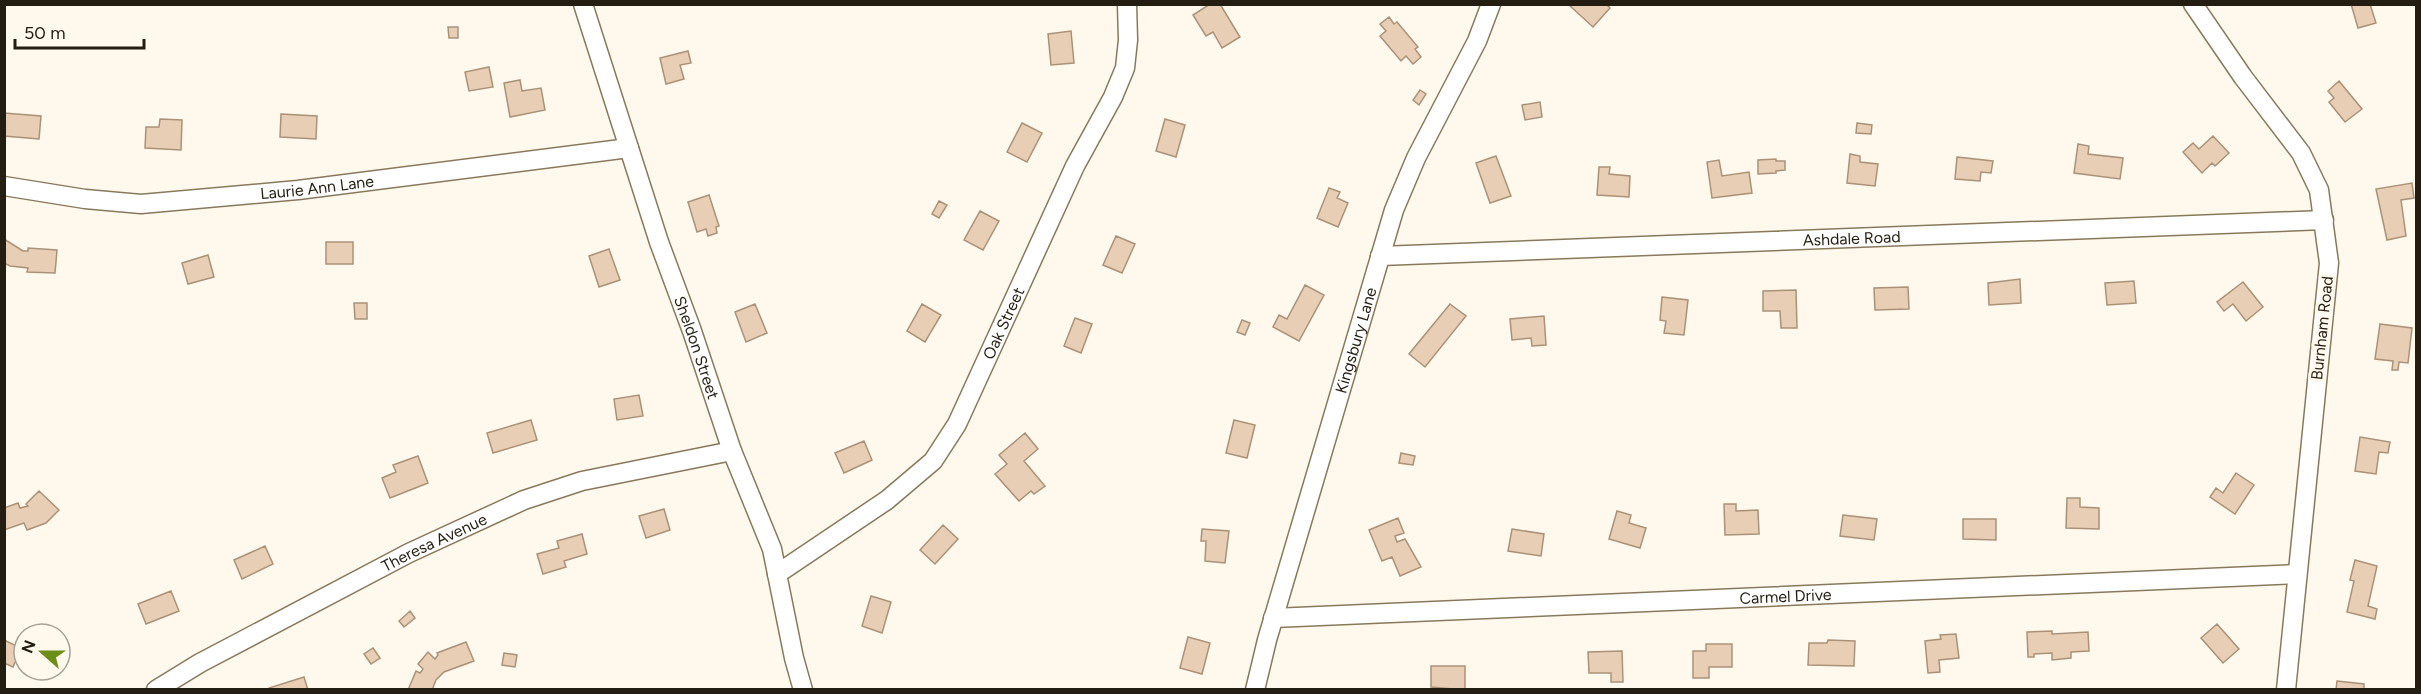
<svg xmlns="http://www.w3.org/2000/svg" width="2421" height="694" font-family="Figtree,sans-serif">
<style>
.building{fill:#e8ceb4;stroke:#aa9279;stroke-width:1.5}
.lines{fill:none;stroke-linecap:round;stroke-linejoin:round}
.minor-casing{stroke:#88795d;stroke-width:21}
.minor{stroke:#fff;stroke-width:18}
.labels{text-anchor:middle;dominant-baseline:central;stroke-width:6;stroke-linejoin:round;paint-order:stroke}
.street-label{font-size:16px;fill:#241e12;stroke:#fff8ec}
</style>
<rect width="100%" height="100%" fill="#fff8ec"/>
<path class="building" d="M1210,4H1220L1240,37L1222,48L1213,32L1206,36L1193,15Z
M1606,4L1610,8L1593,27L1569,5Z
M2351,4H2370L2376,23L2358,28Z
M1389,17L1394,24L1397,22L1418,47L1415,49L1421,57L1413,64L1406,56L1401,61L1380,36L1386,31L1380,24Z
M448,27H458V38H449Z
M1071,31L1074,63L1051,65L1048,34Z
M688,51L691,63L680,65L684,79L666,84L660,58Z
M489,67L493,87L469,91L465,72Z
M520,80L522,91L541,88L545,110L510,117L504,83Z
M2339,81L2362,109L2345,122L2329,102L2334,98L2328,91Z
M1420,90L1426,94L1419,105L1413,100Z
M1540,102L1542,117L1525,120L1522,105Z
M4,113L41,116L39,139L4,136Z
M281,114L317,116L316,139L280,137Z
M160,119L182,120L181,150L145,148L146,127H159Z
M1165,119L1185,125L1176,157L1156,151Z
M1022,123L1042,133L1027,162L1007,152Z
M1857,123L1872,125L1871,134L1856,133Z
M2213,136L2229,153L2215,166L2212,163L2202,173L2183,152L2193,143L2199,149Z
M2078,144L2089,146L2088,154L2123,158L2120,179L2074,173Z
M1850,154L1860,156V162L1878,164L1875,186L1847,183Z
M1496,156L1511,196L1490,203L1476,163Z
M1957,157L1993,161L1991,173L1981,172L1980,181L1955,179Z
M1776,159V161H1785V170L1776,171V173L1758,174V160Z
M1719,160L1722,176L1749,172L1752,193L1712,198L1707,162Z
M1599,167H1610L1609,174L1630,176L1629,197L1597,195Z
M2412,183L2414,198L2401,200L2406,236L2387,240L2376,189Z
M1329,188L1340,192L1337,198L1348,203L1338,227L1317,218Z
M709,195L719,226L716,227L717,233L708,236L706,229L697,232L688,202Z
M939,201L947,205L939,218L932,214Z
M980,211L999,221L983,250L964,240Z
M1116,236L1135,244L1122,273L1103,265Z
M4,239L23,251H28V248L57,250L55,273L27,272L28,268L10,266L4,263Z
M326,242H353V264H326Z
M609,249L620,280L599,287L589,256Z
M208,255L214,277L188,284L182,263Z
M2020,279L2021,303L1989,305L1988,283Z
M2134,281L2136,303L2107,305L2105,283Z
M2243,282L2263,307L2246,321L2233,304L2224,311L2217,302Z
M1305,285L1324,295L1299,341L1273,327L1279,315L1287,319Z
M1908,287L1909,309L1875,310L1874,288Z
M1796,290L1797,328H1781L1780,311H1763V291Z
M1662,297L1688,300L1684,335L1664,333L1666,321L1660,320Z
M354,303H367V319H355Z
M755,304L767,333L746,342L735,312Z
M922,304L941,315L925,342L907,331Z
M1450,304L1466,316L1425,367L1409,354Z
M1544,316L1546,345L1532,346L1531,338L1512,340L1510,319Z
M1075,318L1092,324L1081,353L1064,346Z
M1242,320L1250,323L1245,335L1237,332Z
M2380,324L2412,328L2408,363L2399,362L2398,370H2392L2393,361L2375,359Z
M639,395L643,416L617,420L614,399Z
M531,420L537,440L493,453L487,433Z
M1234,420L1255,425L1247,458L1226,453Z
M1025,433L1038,449L1024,461L1045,486L1034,494L1031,491L1019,501L995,474L1007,464L999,455Z
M2360,437L2390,442L2388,453L2379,452L2376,474L2355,471Z
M864,441L872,460L844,473L835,453Z
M1401,453L1415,456L1413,465L1399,463Z
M418,456L428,483L390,498L382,478L396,472L393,465Z
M2236,473L2254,485L2235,514L2210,497L2216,488L2223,493Z
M39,491L59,510L46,523L27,530L24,523L4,530V508L18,503L20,508L28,506L26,504Z
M2067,498H2080V507L2099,508V529L2066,528Z
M1724,504H1736V511L1758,510L1759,534L1725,535Z
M664,509L670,530L646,538L639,516Z
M1617,511L1631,515L1629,523L1646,528L1640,548L1609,539Z
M1843,515L1877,519L1874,540L1840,536Z
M1398,518L1404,533L1395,536L1397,542L1405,539L1421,567L1400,576L1392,557L1382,561L1369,530Z
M1963,519H1996V540L1963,539Z
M943,525L958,539L935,564L920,550Z
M1202,529L1229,531L1225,563L1205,561L1206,541H1201Z
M1512,529L1544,534L1541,556L1508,551Z
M582,534L587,554L564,561L566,567L543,574L537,554L559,548L557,541Z
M265,546L273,564L242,579L234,560Z
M2355,560L2377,566L2368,606L2377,609L2375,619L2347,612L2354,581L2350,580Z
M171,591L179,611L146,624L138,604Z
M871,596L891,602L882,633L862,626Z
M410,611L415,618L404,627L399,621Z
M2217,624L2239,649L2223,663L2201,638Z
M2052,631V634L2088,632L2089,651L2071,652V658L2052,660V653L2034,654V657H2028L2027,632Z
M1956,634L1959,658L1939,660L1940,672L1928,673L1925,641L1941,639L1940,635Z
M1188,637L1210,643L1202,674L1180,668Z
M4,640L21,648L13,667L4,663Z
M1828,640L1855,641L1854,666L1808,665L1809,643H1827Z
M466,642L474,661L444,672L436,680L432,690H408L416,671L420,673L423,669L418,664L428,652L435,659L438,655L437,653Z
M1706,644H1732V667H1709V678H1693V651H1706Z
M373,648L380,658L371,664L364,654Z
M1622,651L1623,682H1611V673H1589L1588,652Z
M504,653L517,655L515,667L502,665Z
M1431,666H1465V690L1431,687Z
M304,677L308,690H269V688Z
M2337,681L2364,684V690H2336Z"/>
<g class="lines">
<defs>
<g id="minor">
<path id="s1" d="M583,4L659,242L692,331L732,451L772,549L794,658L803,690"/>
<path d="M2193,4L2243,77L2301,153L2319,190L2329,263L2286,690"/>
<path id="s2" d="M4,186L85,199L141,204L298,190L629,148"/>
<path id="s3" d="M1380,256L2324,220"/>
<path id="s4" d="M777,574L887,500L933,461L957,424L1075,166L1113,97L1125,68L1128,40L1127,4"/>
<path id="s5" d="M1273,618L2297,574"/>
<path id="s6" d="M156,690L200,663L409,553L524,500L582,481L732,451"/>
<path id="s7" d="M1255,690L1267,640L1394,210L1416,158L1477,41L1491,4"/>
</g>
</defs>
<use href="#minor" class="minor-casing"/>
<use href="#minor" class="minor"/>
</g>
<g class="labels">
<g class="street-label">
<text stroke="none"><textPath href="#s2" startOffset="315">Laurie Ann Lane</textPath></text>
<text stroke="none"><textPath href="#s3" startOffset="472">Ashdale Road</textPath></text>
<text stroke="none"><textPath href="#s4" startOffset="348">Oak Street</textPath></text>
<text transform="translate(2322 328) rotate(-84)">Burnham Road</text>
<text stroke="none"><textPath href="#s7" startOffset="364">Kingsbury Lane</textPath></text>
<text stroke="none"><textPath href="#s1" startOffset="362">Sheldon Street</textPath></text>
<text stroke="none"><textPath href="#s6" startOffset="315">Theresa Avenue</textPath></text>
<text stroke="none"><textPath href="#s5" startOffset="513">Carmel Drive</textPath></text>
</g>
</g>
<rect width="2421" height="694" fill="none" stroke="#241e12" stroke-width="12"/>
<g transform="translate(42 652) rotate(291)"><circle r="28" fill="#fff8ec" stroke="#a7a195" stroke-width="1.5"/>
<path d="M0-4.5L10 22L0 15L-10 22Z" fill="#6b8e17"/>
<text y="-9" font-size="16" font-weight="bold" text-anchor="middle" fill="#241e12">N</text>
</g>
<path d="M15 39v9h129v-9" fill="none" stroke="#241e12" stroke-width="3"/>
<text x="24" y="39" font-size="18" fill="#241e12" stroke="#fff8ec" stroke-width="4.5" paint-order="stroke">50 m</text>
</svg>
